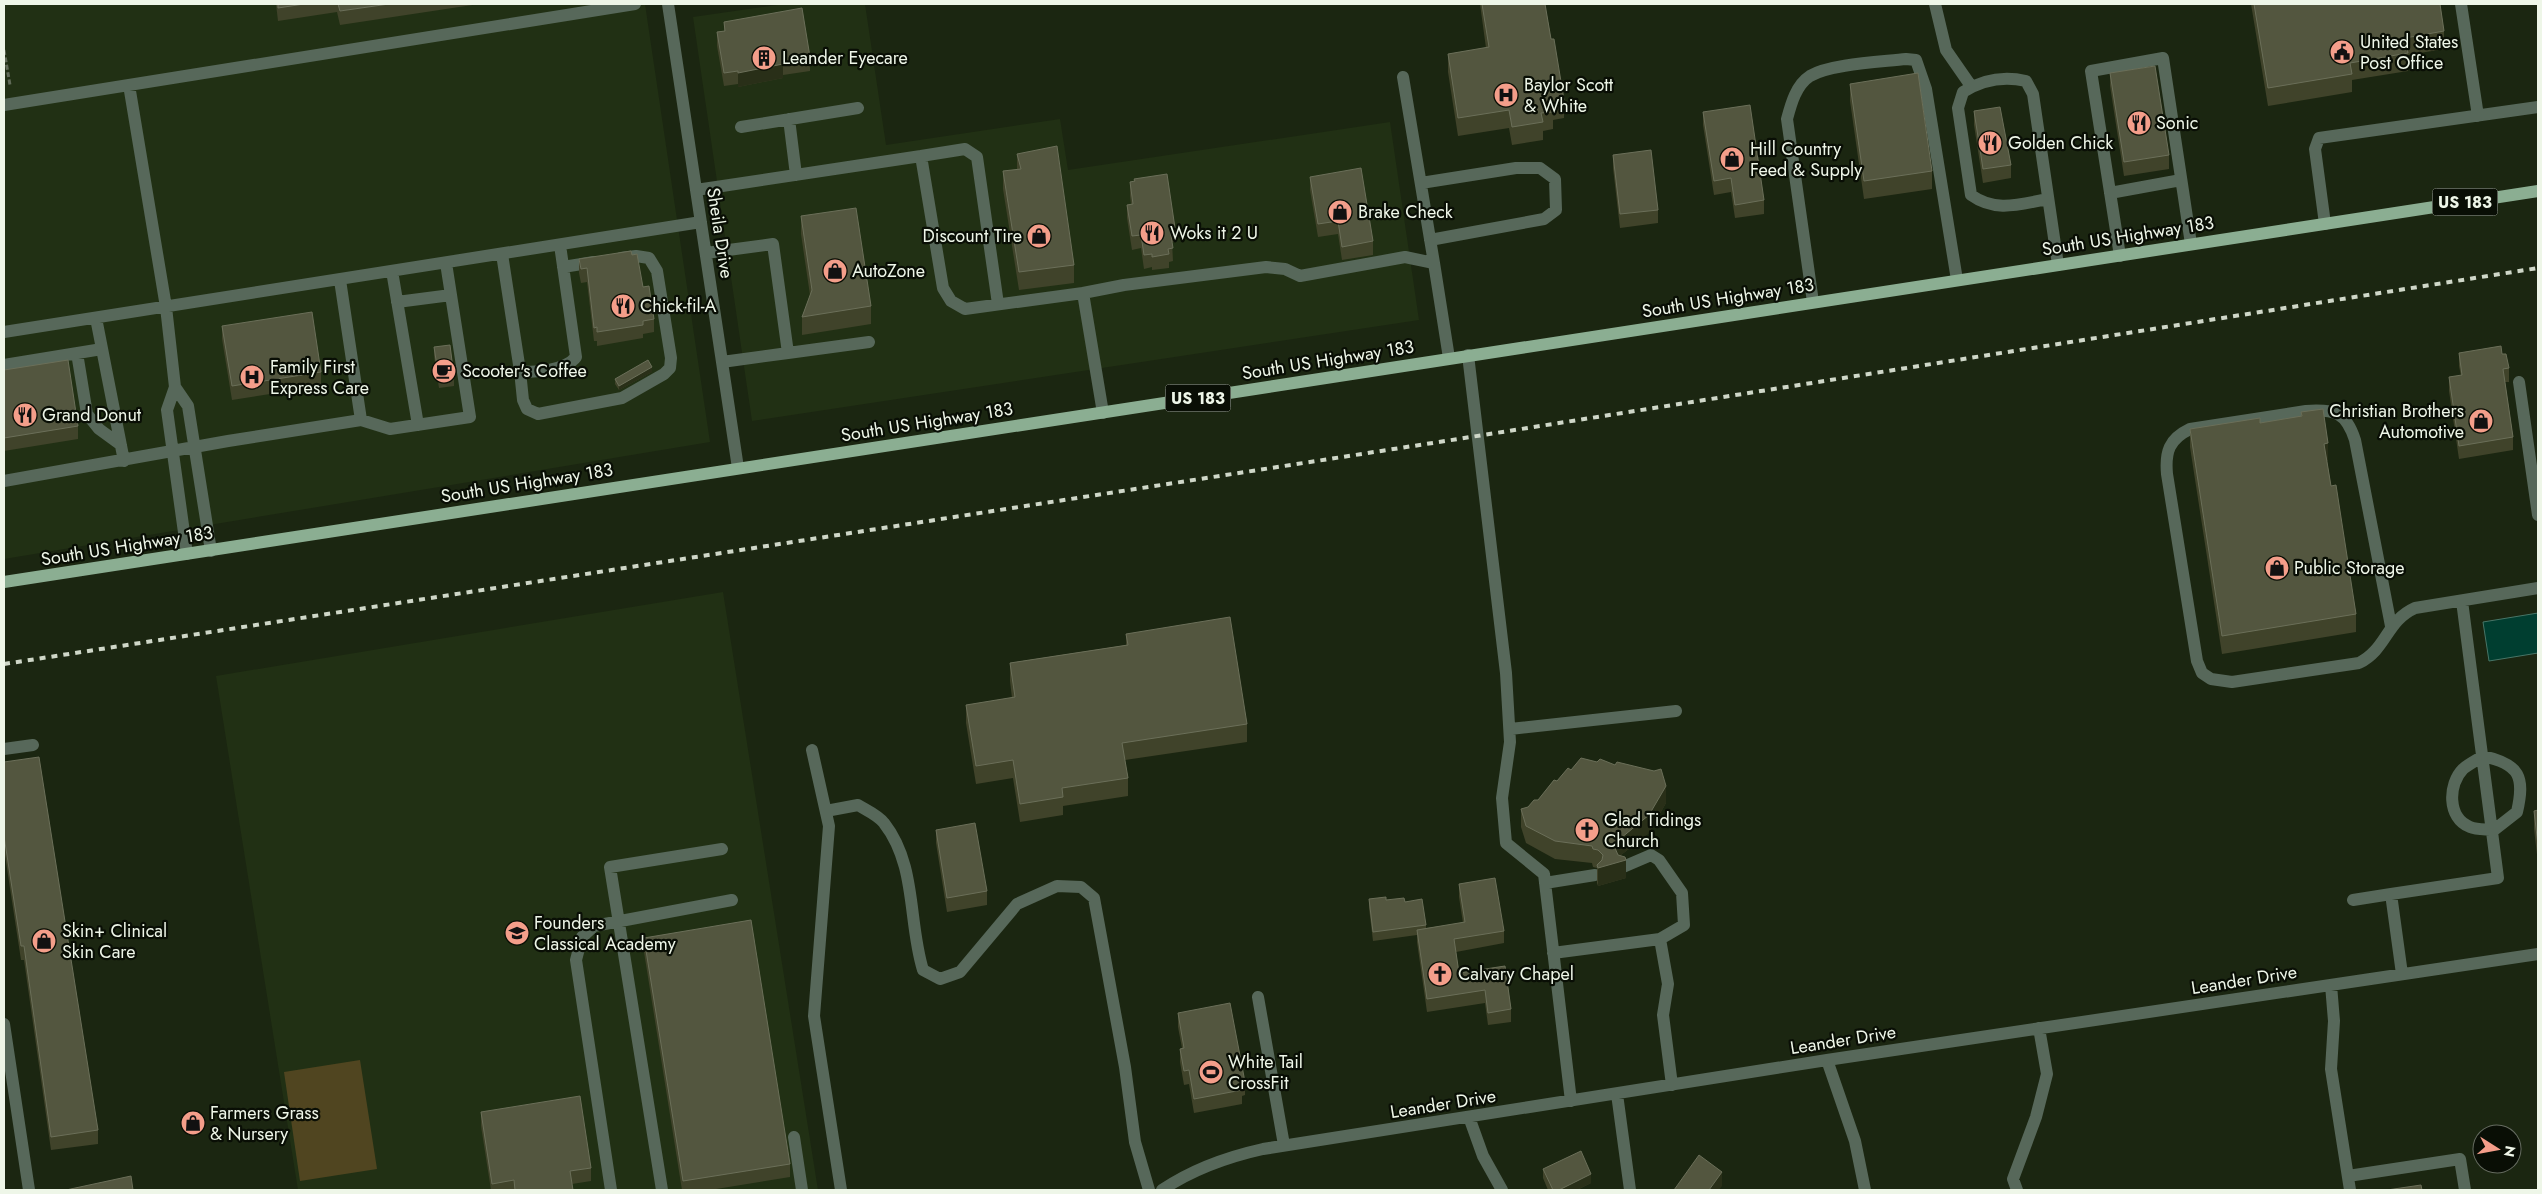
<svg xmlns="http://www.w3.org/2000/svg" width="2542" height="1194" font-family="Jost,sans-serif">
<style>
.built{fill:#213014}
.green{fill:#504520}
.water{fill:#003e30;stroke:#477567}
.lines{fill:none;stroke-linecap:round;stroke-linejoin:round}
.path{stroke:#606a57;stroke-width:3;stroke-dasharray:5 2.5;stroke-linecap:butt}
.minor{stroke:#57685a;stroke-width:12}
.major{stroke:#8bae92;stroke-width:12}
.rail{stroke:#cfd7c8;stroke-width:4;stroke-dasharray:6 6;stroke-linecap:butt}
.wall{fill:#40432a}
.shaded-wall{fill:#292f18}
.building{fill:#53563f;stroke:#6b6f59}
.labels{text-anchor:middle;dominant-baseline:central;stroke-width:4.5;stroke-linejoin:round;paint-order:stroke}
.shield{fill:#090e05;stroke:#a9b0a4;stroke-width:1}
.shield-label{font-size:16px;font-weight:bold;fill:#eef6e8}
.poi-label{font-size:18px;fill:#eef6e8;stroke:#090e05;text-anchor:start}
.street-label{font-size:18px;fill:#eef6e8;stroke:#090e05}
</style>
<rect width="100%" height="100%" fill="#1b2611"/>
<path class="built" d="M4,4H645L710,442L4,559Z
M784,4H865L886,145L1060,119L1068,170L1390,122L1419,320L752,421L693,17Z
M723,592L818,1190H298L216,676Z"/>
<path class="green" d="M360,1060L377,1169L300,1181L284,1072Z"/>
<path class="water" d="M2538,613V653L2489,661L2483,622Z"/>
<g class="lines">
<path class="path" d="M4,50L10,85"/>
<path class="minor" d="M668,4L738,468
M1935,4L1946,50L1971,86
M2461,4L2478,116
M1403,77L1434,263
M129,85L166,307L175,387L167,410L187,554
M4,105L635,4
M789,119L796,175
M741,127L858,108
M921,156L965,149L977,157L998,304
M1421,183L1516,168H1540L1555,179L1556,210L1544,219L1430,240
M696,190L921,156L943,288L951,301L965,309L1083,293L1103,413
M2110,193L2181,180
M2048,199C2020,204 1996,213 1971,195L1958,108L1963,92C1982,80 2004,76 2026,81L2033,94L2058,265
M2325,224L2315,149L2319,138L2538,107
M706,253L773,244L788,353L869,342
M502,254L520,371C536,373 566,370 576,357L560,245
M2120,256L2091,71L2163,58L2191,244
M563,267L594,262
M392,271L418,425
M1083,293L1124,285L1266,267L1285,269L1300,276L1405,257L1434,263L1449,358
M397,302L451,295
M1813,302L1787,119C1791,104 1796,85 1810,76C1830,64 1881,62 1906,59L1916,60L1926,89L1957,280
M96,318L124,461
M4,332L701,222
M77,353L87,414L99,429L121,445
M1468,355L1506,673L1510,742L1502,798L1506,843L1544,874L1571,1101
M722,362L788,353
M4,365L102,349
M520,371L523,400L527,409L538,414L622,398L664,374L670,368L671,358L657,271L649,258L636,256L621,258
M2519,382L2538,515
M175,387L188,406L211,551
M361,420L390,429L470,417L446,263
M4,481L228,441L361,420L340,280
M2391,626L2355,440C2346,412 2335,409 2306,411L2190,429C2169,439 2165,452 2167,474L2197,661L2202,673L2211,679L2232,682L2359,663C2387,649 2386,621 2415,608L2538,588
M1510,729L1676,711
M4,749L33,745
M812,750L829,826L814,1016L841,1190
M2483,756C2520,764 2525,777 2517,812L2494,830C2486,829 2477,830 2470,827C2447,818 2448,784 2463,769C2469,764 2477,760 2483,756Z
M826,811L858,805C866,810 878,815 884,823C917,865 908,922 923,970L940,979L960,972L1017,904L1057,886L1081,887L1094,898L1125,1067L1135,1142L1149,1190
M1623,867L1651,855L1659,860L1682,893L1684,925L1660,939L1668,984L1663,1015L1672,1085
M1545,883L1595,875
M2353,900L2391,894
M1553,953L1660,939
M2402,974L2391,894L2498,878L2462,601
M2331,985L2334,1021L2331,1069L2350,1190
M1258,997L1284,1145
M4,1024L29,1190
M1827,1060L1855,1141L1865,1190
M1617,1094L1630,1190
M1469,1117L1483,1156L1502,1190
M794,1137L802,1190
M2348,1176L2460,1159L2465,1190
M611,1190L576,960L582,937L594,926L732,900
M662,1190L610,867L722,849
M1162,1190C1193,1169 1227,1157 1263,1149L1827,1060L2538,954
M2017,1190L2013,1179L2036,1117L2047,1074L2039,1028"/>
<path class="major" d="M4,582L2538,191"/>
<path class="rail" d="M4,664L1439,442L2538,268"/>
</g>
<path class="wall" d="M276,4H479L340,25L337,12L278,21Z
M1480,4H1545L1551,39L1564,100V118L1553,120V129L1543,131V140L1512,145L1509,128L1458,136L1448,72V54L1486,48Z
M2251,4H2440L2444,31V49L2408,55V71L2352,80V92L2268,106Z
M724,22L810,57V71L783,75V78L738,87V84L724,86L717,46V32L724,31Z
M2110,73L2169,155V169L2124,176L2110,86Z
M1850,84L1932,171V189L1864,199L1850,101Z
M1974,111L2011,165V178L1983,183L1974,125Z
M1703,112L1764,200V214L1735,218L1731,192L1714,195L1703,125Z
M1017,154L1074,265V283L1019,290L1003,189V171L1017,170Z
M1613,155L1658,210V223L1620,228L1613,168Z
M1310,177L1373,241V255L1342,260L1338,234L1318,237L1310,190Z
M1134,179L1175,228V242H1172L1173,261L1169,262V268L1152,270V267L1144,269L1141,248L1132,250L1127,218V205L1131,204L1130,196V182H1134Z
M801,216L871,306V324L802,335V317L810,295L801,234Z
M632,255L654,319V332L643,334V338L597,346V341H594L587,282L581,283L579,273V259Z
M222,326L321,372V386L232,400L222,339Z
M434,347L454,377V386L439,388L434,356Z
M2459,353L2502,354L2509,368V382H2505L2513,437V450L2459,459L2449,391V377L2461,376L2459,366Z
M4,370L78,426V439L4,451Z
M652,372L619,390L615,384V379Z
M2301,412L2328,460L2327,461L2331,486L2356,614V632L2222,654L2190,447V429L2260,423L2301,417Z
M1126,634L1247,724V742L1125,760L1128,778V796L1063,806V815L1020,822L1013,778L976,784L966,723V705L1012,698L1010,681V663L1126,645Z
M4,762L98,1130V1144L51,1150L24,960H21L4,849Z
M1571,770L1666,803L1649,833L1621,855L1626,878L1598,886L1597,883V868L1593,867L1592,863L1555,859L1526,843L1521,827V809L1528,807L1538,800L1557,781Z
M2538,810V863L2534,829V811Z
M936,830L987,891V905L947,912L936,843Z
M1459,884L1504,931V943L1456,952L1459,973L1505,966L1511,1009V1022L1488,1025L1485,1003L1427,1012L1417,942V935L1373,941L1369,908V899L1386,900L1426,925V928L1463,923L1459,897Z
M644,938L790,1164V1177L710,1190H682L644,952Z
M1178,1013L1245,1082V1095L1242,1096V1104L1194,1113L1189,1084L1184,1085L1180,1062V1049L1182,1048L1178,1027Z
M481,1112L591,1168V1181L572,1184L573,1190H491L481,1126Z
M1543,1169L1591,1183L1577,1190H1548L1543,1178Z"/>
<path class="shaded-wall" d="M783,64V78L738,87V73Z
M652,367V372L619,390V386Z
M2328,443V460L2324,461V444Z
M1666,786V803L1649,833L1621,855V859L1626,860V878L1598,886V868L1615,848L1621,838Z
M1722,1172V1186L1719,1190H1709Z
M1591,1174V1183L1577,1190H1559Z"/>
<path class="building" d="M278,4H304L278,8Z
M338,4H389L340,11Z
M1482,4H1545L1551,39H1554L1564,100L1551,102L1553,112L1541,113L1543,122L1512,127L1509,110L1458,118L1448,54L1489,47Z
M2254,4H2440L2444,31L2405,38L2408,53L2350,63L2352,74L2268,88Z
M802,8L810,57L782,62L783,64L738,73V71L724,73L717,32L725,31L724,22Z
M2155,66L2169,155L2124,162L2110,73Z
M1918,73L1932,171L1864,181L1850,84Z
M1750,105L1764,200L1735,205L1731,178L1714,181L1703,112Z
M2000,107L2011,165L1983,169L1974,111Z
M1057,146L1074,265L1019,272L1003,171L1021,169L1017,154Z
M1651,150L1658,210L1620,214L1613,155Z
M1361,168L1373,241L1342,247L1338,221L1318,224L1310,177Z
M1167,174L1175,228L1170,229L1173,248L1168,249L1169,254L1152,257V254L1144,255L1141,235L1132,236L1127,205L1133,204L1130,182L1135,181L1134,179Z
M856,208L871,306L802,317L812,290L801,216Z
M631,251L632,255L637,254L643,287L649,286L654,319L643,321V325L597,332V327L594,328L587,268L581,269L579,259Z
M312,312L321,372L232,386L222,326Z
M450,345L454,377L439,379L434,347Z
M2501,346L2502,354H2506L2509,368L2503,369L2513,437L2459,446L2449,377L2462,375L2459,353Z
M68,360L78,426L4,438V370Z
M648,360L652,367L619,386L615,379Z
M2323,409L2328,443L2324,444L2331,486L2336,485L2356,614L2222,636L2190,429L2260,418V423L2302,416L2301,412Z
M1230,617L1247,724L1122,743L1128,778L1062,788L1063,797L1020,804L1013,760L976,766L966,705L1015,697L1010,663L1128,645L1126,634Z
M39,757L98,1130L51,1137L24,946H21L4,836V762Z
M1581,758L1597,762L1600,759L1615,765L1617,762L1654,771L1661,769L1666,786L1649,815L1621,838V841L1615,848L1618,855L1625,857L1626,860L1598,868L1597,865L1602,860L1603,855L1598,850L1593,849L1592,846L1555,841L1526,826L1521,809L1528,807L1534,800H1538L1554,780L1557,781L1568,768L1571,770Z
M2538,810V845L2534,811Z
M975,823L987,891L947,898L936,830Z
M1495,878L1504,931L1454,939L1459,973L1505,966L1511,1009L1488,1013L1485,990L1427,999L1417,930L1465,922L1459,884Z
M1386,897V900L1404,898L1405,902L1422,899L1426,925L1373,932L1369,899Z
M751,920L790,1164L683,1181L644,938Z
M1230,1003L1245,1082L1240,1083L1242,1090L1194,1099L1189,1070L1184,1071L1180,1049L1184,1048L1178,1013Z
M580,1096L591,1168L570,1171L573,1190H515L514,1180L492,1184L481,1112Z
M1581,1151L1591,1174L1559,1190H1553L1543,1169Z
M1699,1155L1722,1172L1709,1190H1674Z
M131,1176L133,1190H66Z
M2421,1185L2422,1190H2387Z"/>
<defs>
<symbol id="civic-disc" viewBox="-11 -11 22 22"><circle r="9.5" fill="#f49e8a" stroke="#090e05"/><path d="M-.6-6.5H3V-4.5H.6V-3L4-1V1h2V6H-6V1h2V-1L-.6-3ZM-1.2 2.5V6h2.4V2.5Z" fill="#111"/></symbol>
<symbol id="building-disc" viewBox="-11 -11 22 22"><circle r="9.5" fill="#f49e8a" stroke="#090e05"/><path d="M-4-6H4V6H1V3H-1V6H-4ZM-2.5-4.3h1.7v1.8h-1.7ZM.8-4.3h1.7v1.8H.8ZM-2.5-1h1.7V.8h-1.7ZM.8-1h1.7V.8H.8Z" fill="#111"/></symbol>
<symbol id="hospital-disc" viewBox="-11 -11 22 22"><circle r="9.5" fill="#f49e8a" stroke="#090e05"/><path d="M-5-5h3v3.5h4V-5h3V5h-3V1.5h-4V5h-3Z" fill="#111"/></symbol>
<symbol id="restaurant-disc" viewBox="-11 -11 22 22"><circle r="9.5" fill="#f49e8a" stroke="#090e05"/><path d="M-5-6h1v4h1v-4h1v4h1v-4h1v5L-1.5 .5V6h-2V.5L-5-1ZM5-6V6H3V1.5H1.5Q1.5-4 5-6Z" fill="#111"/></symbol>
<symbol id="shop-disc" viewBox="-11 -11 22 22"><circle r="9.5" fill="#f49e8a" stroke="#090e05"/><path d="M-5-2.5h2.3a2.7 3.5 0 0 1 5.4 0H5L5.5 6h-11ZM-1.5-2.5h3a1.5 2.3 0 0 0-3 0Z" fill="#111"/></symbol>
<symbol id="cafe-disc" viewBox="-11 -11 22 22"><circle r="9.5" fill="#f49e8a" stroke="#090e05"/><path d="M-5.5-4.5H6V0H3Q3 3.5 0 3.5H-2.5Q-5.5 3.5-5.5 0ZM3-3.2v2h1.7v-2ZM-6 4.5H4V6H-6Z" fill="#111"/></symbol>
<symbol id="church-disc" viewBox="-11 -11 22 22"><circle r="9.5" fill="#f49e8a" stroke="#090e05"/><path d="M-1.2-6h2.4v3.5h3.3v2.4h-3.3V6h-2.4V-.1h-3.3v-2.4h3.3Z" fill="#111"/></symbol>
<symbol id="school-disc" viewBox="-11 -11 22 22"><circle r="9.5" fill="#f49e8a" stroke="#090e05"/><path d="M0-5L7-2L0 1L-7-2ZM-4 1L0 2.5L4 1V4Q0 6-4 4Z" fill="#111"/></symbol>
<symbol id="stadium-disc" viewBox="-11 -11 22 22"><circle r="9.5" fill="#f49e8a" stroke="#090e05"/><path d="M0-5a6.5 5 0 1 0 0 10a6.5 5 0 1 0 0-10ZM-3.5-1.8h7v3.6h-7Z" fill="#111"/></symbol>
</defs>
<g fill-rule="evenodd">
<use href="#civic-disc" x="2328" y="38" width="28" height="28"/>
<use href="#building-disc" x="750" y="44" width="28" height="28"/>
<use href="#hospital-disc" x="1492" y="81" width="28" height="28"/>
<use href="#restaurant-disc" x="2125" y="109" width="28" height="28"/>
<use href="#restaurant-disc" x="1976" y="129" width="28" height="28"/>
<use href="#shop-disc" x="1718" y="145" width="28" height="28"/>
<use href="#shop-disc" x="1326" y="198" width="28" height="28"/>
<use href="#restaurant-disc" x="1138" y="219" width="28" height="28"/>
<use href="#shop-disc" x="1025" y="222" width="28" height="28"/>
<use href="#shop-disc" x="821" y="257" width="28" height="28"/>
<use href="#restaurant-disc" x="609" y="292" width="28" height="28"/>
<use href="#cafe-disc" x="430" y="357" width="28" height="28"/>
<use href="#hospital-disc" x="238" y="363" width="28" height="28"/>
<use href="#restaurant-disc" x="11" y="401" width="28" height="28"/>
<use href="#shop-disc" x="2467" y="407" width="28" height="28"/>
<use href="#shop-disc" x="2263" y="554" width="28" height="28"/>
<use href="#church-disc" x="1573" y="816" width="28" height="28"/>
<use href="#school-disc" x="503" y="919" width="28" height="28"/>
<use href="#shop-disc" x="30" y="927" width="28" height="28"/>
<use href="#church-disc" x="1426" y="960" width="28" height="28"/>
<use href="#stadium-disc" x="1197" y="1058" width="28" height="28"/>
<use href="#shop-disc" x="179" y="1109" width="28" height="28"/>
</g>
<g class="labels">
<g class="shield">
<rect x="2432.5" y="188.5" width="65" height="27" rx="4"/>
<rect x="1165.5" y="384.5" width="65" height="27" rx="4"/>
</g>
<g class="shield-label">
<text x="2465" y="202">US 183</text>
<text x="1198" y="398">US 183</text>
</g>
<g class="poi-label">
<text x="2360" y="42">United States<tspan x="2360" dy="21">Post Office</tspan></text>
<text x="782" y="58">Leander Eyecare</text>
<text x="1524" y="85">Baylor Scott<tspan x="1524" dy="21">&amp; White</tspan></text>
<text x="2156" y="123">Sonic</text>
<text x="2008" y="143">Golden Chick</text>
<text x="1750" y="149">Hill Country<tspan x="1750" dy="21">Feed &amp; Supply</tspan></text>
<text x="1358" y="212">Brake Check</text>
<text x="1170" y="233">Woks it 2 U</text>
<text x="1022" y="236" text-anchor="end">Discount Tire</text>
<text x="852" y="271">AutoZone</text>
<text x="640" y="306">Chick-fil-A</text>
<text x="270" y="367">Family First<tspan x="270" dy="21">Express Care</tspan></text>
<text x="462" y="371">Scooter's Coffee</text>
<text x="2464" y="411" text-anchor="end">Christian Brothers<tspan x="2464" dy="21">Automotive</tspan></text>
<text x="42" y="415">Grand Donut</text>
<text x="2294" y="568">Public Storage</text>
<text x="1604" y="820">Glad Tidings<tspan x="1604" dy="21">Church</tspan></text>
<text x="534" y="923">Founders<tspan x="534" dy="21">Classical Academy</tspan></text>
<text x="62" y="931">Skin+ Clinical<tspan x="62" dy="21">Skin Care</tspan></text>
<text x="1458" y="974">Calvary Chapel</text>
<text x="1228" y="1062">White Tail<tspan x="1228" dy="21">CrossFit</tspan></text>
<text x="210" y="1113">Farmers Grass<tspan x="210" dy="21">&amp; Nursery</tspan></text>
</g>
<g class="street-label">
<text transform="translate(720 233) rotate(81)">Sheila Drive</text>
<text transform="translate(2128 236) rotate(-9)">South US Highway 183</text>
<text transform="translate(1728 298) rotate(-9)">South US Highway 183</text>
<text transform="translate(1328 360) rotate(-9)">South US Highway 183</text>
<text transform="translate(927 422) rotate(-9)">South US Highway 183</text>
<text transform="translate(527 483) rotate(-9)">South US Highway 183</text>
<text transform="translate(127 546) rotate(-9)">South US Highway 183</text>
<text transform="translate(2244 980) rotate(-9)">Leander Drive</text>
<text transform="translate(1843 1040) rotate(-9)">Leander Drive</text>
<text transform="translate(1443 1104) rotate(-9)">Leander Drive</text>
</g>
</g>
<rect width="2542" height="1194" fill="none" stroke="#eef6e8" stroke-width="10"/>
<g transform="translate(2497 1149) rotate(101)"><circle r="24" fill="#090e05" stroke="#656b60"/>
<path d="M0-4L9 19L0 12L-9 19Z" fill="#f49e8a"/>
<text y="-8" font-size="14" font-weight="bold" text-anchor="middle" fill="#eef6e8">N</text>
</g>
</svg>
